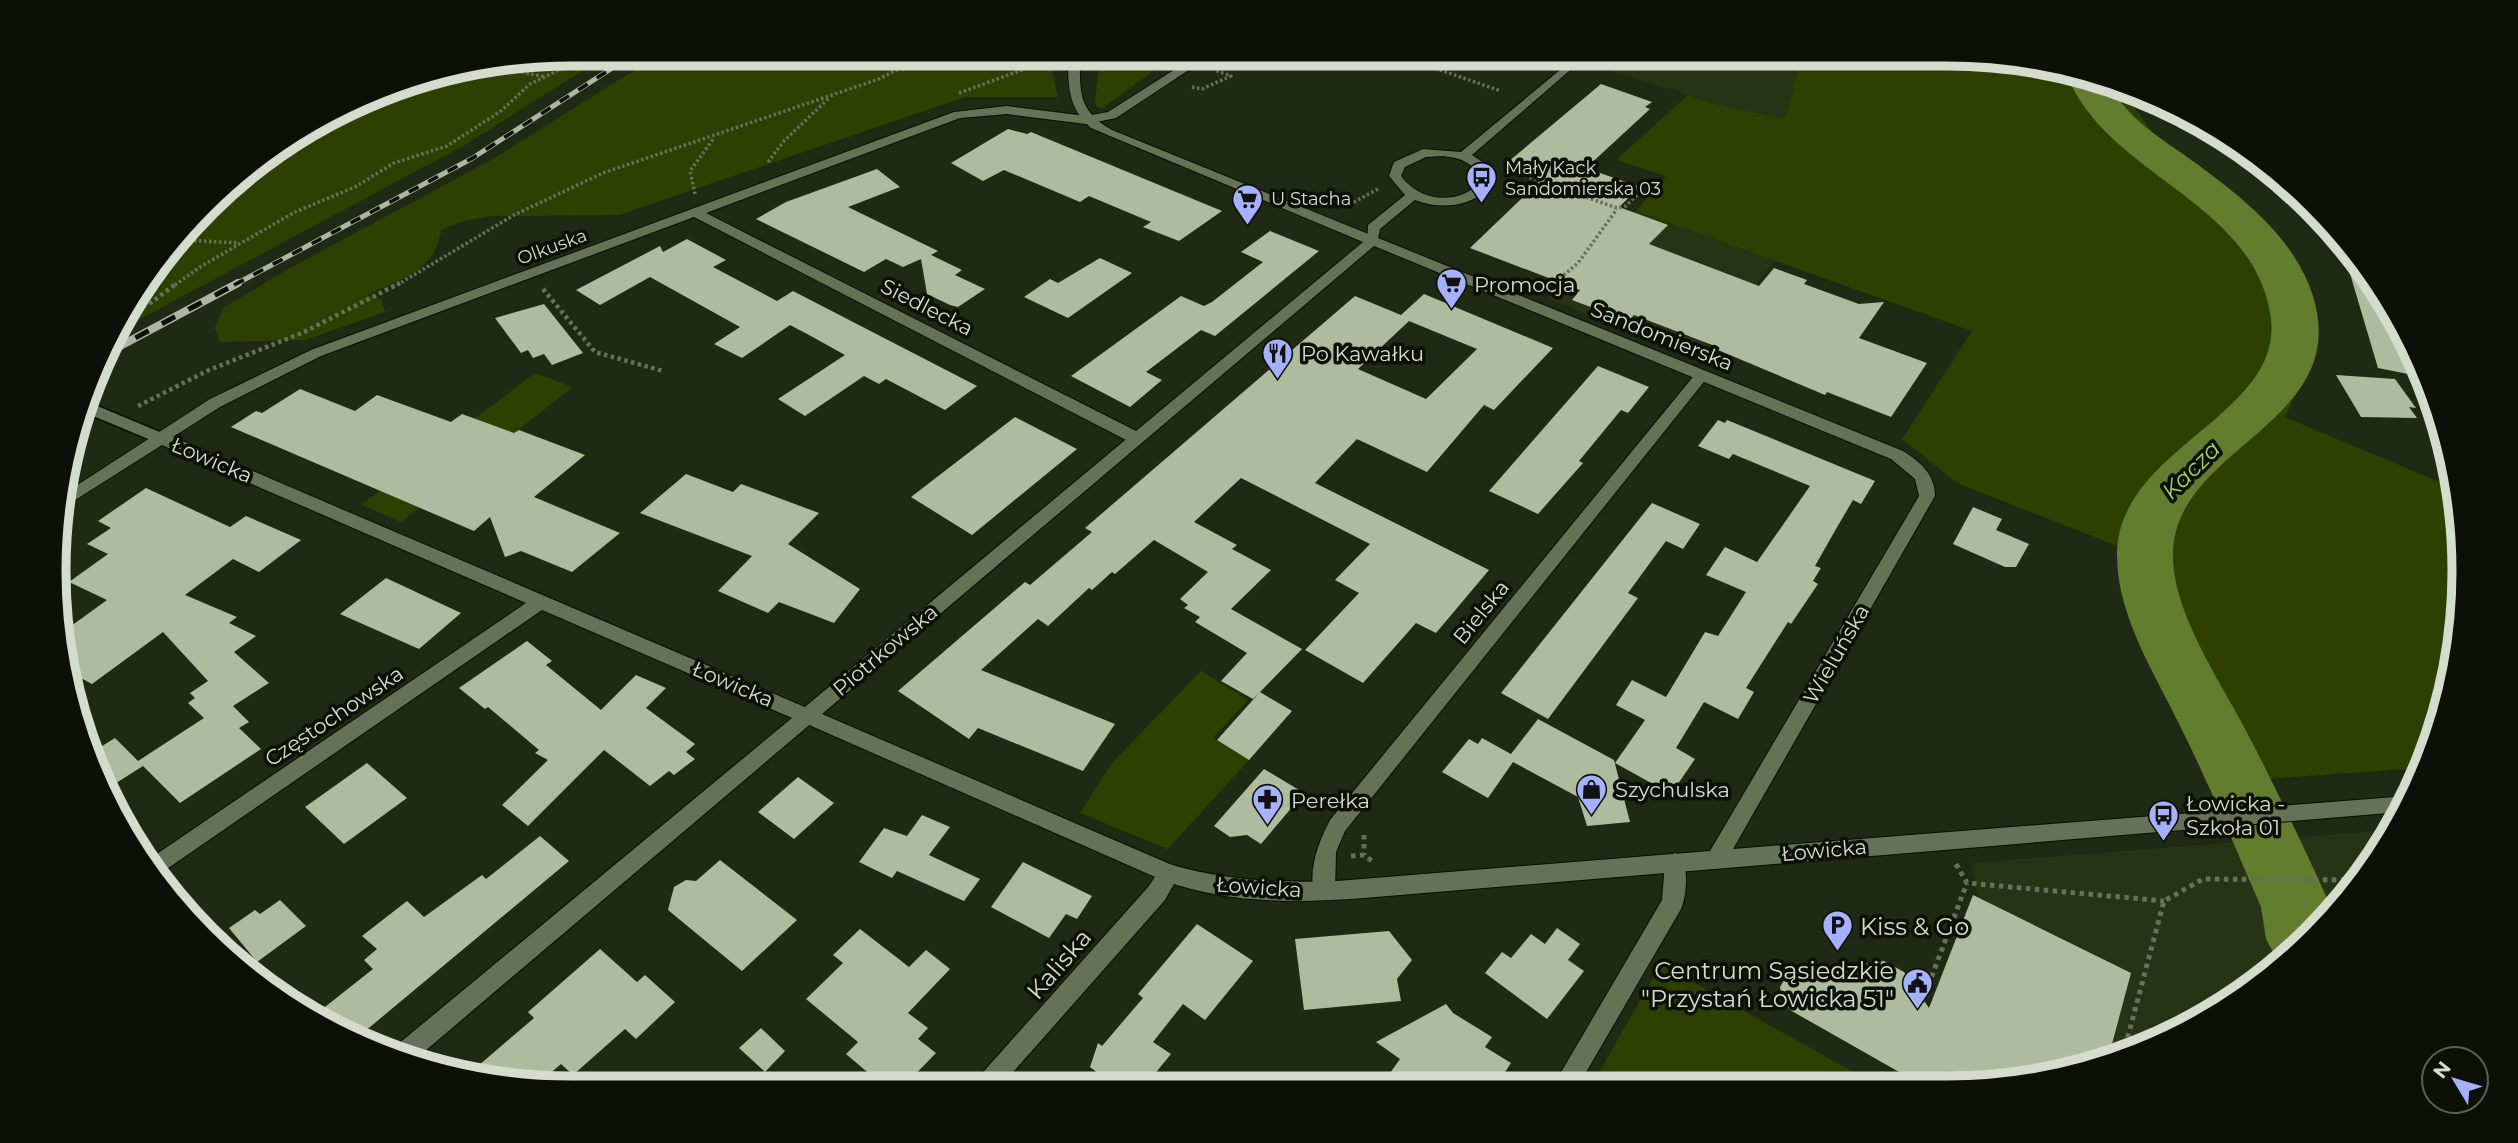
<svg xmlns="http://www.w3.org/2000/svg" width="2518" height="1143" font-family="Montserrat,sans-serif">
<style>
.built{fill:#283316}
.green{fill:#2d4002}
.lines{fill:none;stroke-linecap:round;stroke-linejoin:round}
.river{fill:#617d2d;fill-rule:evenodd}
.building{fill:#afbb9f;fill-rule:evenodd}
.service-casing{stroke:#0a1101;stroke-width:14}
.minor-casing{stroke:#0a1101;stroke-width:2}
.tertiary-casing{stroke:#0a1101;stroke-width:2}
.path-far2{stroke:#686f5d;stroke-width:3.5;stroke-dasharray:2.5 2.5;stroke-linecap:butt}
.path-far1{stroke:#686f5d;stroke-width:4.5;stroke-dasharray:3.5 3.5;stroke-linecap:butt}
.path{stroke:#686f5d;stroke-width:5;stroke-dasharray:4.5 4.5;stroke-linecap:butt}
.service{stroke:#677158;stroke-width:11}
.minor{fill:#677158;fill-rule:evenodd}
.tertiary{fill:#677158;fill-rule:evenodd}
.rail-far1-casing{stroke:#aeb5a5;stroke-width:5}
.rail-casing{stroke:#aeb5a5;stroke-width:8}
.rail-far1{stroke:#0c1007;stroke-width:3.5;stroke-dasharray:11;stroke-linecap:butt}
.rail{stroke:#0c1007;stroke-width:5;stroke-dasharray:15;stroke-linecap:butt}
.labels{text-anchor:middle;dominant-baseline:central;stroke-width:7;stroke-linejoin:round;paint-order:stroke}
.far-poi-label{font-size:18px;fill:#d5dbcd;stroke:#0c1007;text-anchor:start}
.far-street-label{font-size:18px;fill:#d5dbcd;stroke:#0c1007}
.poi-label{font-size:21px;fill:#d5dbcd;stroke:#0c1007;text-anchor:start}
.street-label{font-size:21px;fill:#d5dbcd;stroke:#0c1007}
.water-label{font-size:23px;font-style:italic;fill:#a7ce64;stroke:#0c1007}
.near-poi-label{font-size:24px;fill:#d5dbcd;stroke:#0c1007;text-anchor:start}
.near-street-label{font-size:24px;fill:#d5dbcd;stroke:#0c1007}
.rim{fill:none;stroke:#d5dbcd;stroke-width:9}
</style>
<rect width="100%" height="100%" fill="#202913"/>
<path class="built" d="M1559,54H1802L1786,118L1726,107Z
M1636,211L1776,260L1697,357L1549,299Z
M2391,830L2376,859L2262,982L2145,1049L2014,1084L1905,1085L1972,897L1978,896L1971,863Z"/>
<path class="green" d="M571,54H609L465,145L116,332L123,313L231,182L313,123L405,82Z
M660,54H1048L1058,97H965L619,215L493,216L464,221L441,230C436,271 401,279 367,295L381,299L385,312L305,340L220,342L215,328L223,308L288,269L493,159Z
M1100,54H1182L1164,63L1103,108L1097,107L1095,102Z
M1802,54H1947L2109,81L2133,105L2155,137L2151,140L2267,231L2292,259L2315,344L2308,370L2285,417L2454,488C2470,580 2463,683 2421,768L2206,783L2135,584V553L1957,483L1902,439L1972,331L1636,211L1666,176L1616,160L1688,95L1726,107L1786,118Z
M535,373L573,387L401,522L361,505Z
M1201,671L1248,700L1213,738L1249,760L1168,849L1080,813L1111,764Z
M1661,964L1876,1085L1591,1086Z"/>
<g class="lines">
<path class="river" d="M2070,75L2108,81C2123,114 2154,134 2183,154C2234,191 2293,233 2313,296C2352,423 2179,445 2173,550C2170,612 2224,686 2251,740C2279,795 2306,851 2331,907L2279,963L2266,939L2261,907L2245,870C2225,823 2205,776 2182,730C2156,675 2116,616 2117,553C2119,448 2282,416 2271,319C2256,202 2111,178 2068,78Z"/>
</g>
<path class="building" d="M1601,84L1652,102L1645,107L1650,109L1586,168L1640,187L1619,207L1668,225L1649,244L1759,286L1774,268L1807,280L1804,284L1859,304L1884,302L1859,338L1927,363L1891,417L1827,392L1825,395L1718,350L1720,348L1634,315L1628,321L1572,300L1580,290L1470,248L1543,178L1508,162Z
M1008,129L1027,134L1031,132L1222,211L1179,241L1143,227L1151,222L1089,196L1080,202L1004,170L983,181L951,163Z
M877,169L900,187L848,207L938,251L931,255L962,270L955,275L985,289L958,307L950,305L927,294L921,259L903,267L886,259L864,272L756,219L786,202Z
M1270,231L1319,251L1215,336L1201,330L1146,372L1162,380L1130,407L1071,376L1181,296L1204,306L1212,302L1263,262L1241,252Z
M687,239L726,260L713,267L777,301L793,291L977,386L945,410L886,379L879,384L864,376L805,416L778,399L845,355L809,335L790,325L742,358L714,344L740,327L650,277L600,305L576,290L660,246L663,252Z
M2349,248L2411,343L2423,377L2378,368L2343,250Z
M1100,258L1132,273L1068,318L1024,297L1050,279L1058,283Z
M1424,294L1553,348L1494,410L1484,405L1427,472L1357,439L1315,483L1489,570L1436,633L1416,623L1363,683L1305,650L1359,593L1335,580L1370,544L1241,478L1194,522L1237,545L1232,549L1271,570L1231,609L1302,649L1260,692L1292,711L1249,760L1217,740L1260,692L1253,699L1221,681L1247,653L1195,622L1200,617L1184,608L1188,605L1180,599L1208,572L1154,540L1115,574L1112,572L1092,590L1089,588L1048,626L1038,619L981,670L1115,724L1083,771L978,728L969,739L898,691L1025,582L1030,585L1092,532L1085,528L1355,296L1401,315ZM1409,321L1477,349L1426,399L1358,369Z
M544,304L583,353L552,365L544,354L533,358L528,350L521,353L495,318Z
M1598,366L1649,387L1628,413L1621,410L1579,461L1583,463L1538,514L1489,491Z
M2336,375L2395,379L2416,408L2409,407L2417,418L2361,417Z
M300,389L355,411L377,395L451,422L462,414L514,433L519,430L585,455L534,497L620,533L572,572L521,551L505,557L490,517L474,531L231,427L256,411L262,413Z
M1015,417L1077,449L972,535L911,497Z
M1718,420L1725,423L1727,420L1875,481L1861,504L1853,500L1836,529L1815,566L1821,568L1813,581L1818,584L1791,624L1788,622L1746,688L1754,692L1738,719L1704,702L1676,748L1695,759L1671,794L1615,763L1645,720L1616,705L1632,680L1666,697L1705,632L1718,636L1746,592L1706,575L1725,547L1757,562L1810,486L1733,454L1729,459L1698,446Z
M686,474L733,492L741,484L819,513L788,544L860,589L834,623L779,602L768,613L718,591L752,556L640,513Z
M146,488L230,527L246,516L301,540L259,572L233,559L185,595L237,617L229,623L256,636L234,652L269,683L233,706L249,722L239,728L261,749L180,803L143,766L113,785L101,769L94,751L115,738L138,761L204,718L188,703L195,698L190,693L208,681L163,632L92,684L64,669L60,634L107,600L69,582L108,554L87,544L111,528L98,521Z
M1652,503L1700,524L1683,549L1666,541L1628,593L1638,598L1548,719L1501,693Z
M1973,507L2002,519L1996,530L2029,544L2016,567H2005L1953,544Z
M386,578L461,613L419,649L340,614Z
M527,641L552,661L546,665L601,710L636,675L666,688L646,708L695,744L686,752L695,759L674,775L669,771L650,786L604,750L528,826L502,805L548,760L535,753L539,750L488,707L485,709L459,688Z
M1538,719L1614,760L1630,822L1587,826L1578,797L1513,762L1488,798L1442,772L1469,739L1478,744L1482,738L1511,754Z
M367,763L407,798L344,844L305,807Z
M1264,769L1304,793L1261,844L1247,835L1230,837L1214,826Z
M798,777L834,803L794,839L758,812Z
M922,815L950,827L929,855L980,879L964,901L897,871L892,878L859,862L884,828L907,836Z
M540,836L569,861L370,1027L354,1038L311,1018L373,969L364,960L377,949L362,936L407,901L424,917L482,875L486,879Z
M720,860L797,920L742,971L668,910L674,887L686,880L696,881Z
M1023,862L1092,896L1077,919L1066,914L1049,938L991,907Z
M1973,895L2131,973L2108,1059L2014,1084L1922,1085L1790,1010L1783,1002L1780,987L1786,977L1884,961L1904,972L1929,1008Z
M280,900L306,926L257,962L229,928L255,910L260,914Z
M1197,924L1253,961L1205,1020L1183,1004L1153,1042L1171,1054L1144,1087H1116L1090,1067L1098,1043L1102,1046L1143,998L1138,994Z
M1557,928L1580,944L1568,960L1584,971L1547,1019L1485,973L1502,952L1511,958L1531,934L1545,944Z
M860,929L909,967L926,950L950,969L908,1013L928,1028L918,1039L936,1053L902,1088H886L846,1054L858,1042L806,999L843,963L833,955Z
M1389,931L1412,960L1397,979L1401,1001L1304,1010L1295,939Z
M600,949L637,982L645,975L675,1002L636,1039L625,1029L573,1075L561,1064L539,1083L471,1072L534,1018L528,1012Z
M1446,1004L1453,1013L1492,1037L1485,1047L1511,1063L1496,1086H1381L1400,1059L1376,1042Z
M761,1028L785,1051L765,1072L739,1048Z"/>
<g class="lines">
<defs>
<path id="service" d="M88,408L160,438"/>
<path id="minor" d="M1199,54H1213L1116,118L1086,124L1007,114L960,118L706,213L1142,434L1144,438L1142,442H1130L694,217L321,356L220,407L173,437L814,711L817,716L814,721L412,1062L389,1054L391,1050L792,718L542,610L161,873L148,860L526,603L162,445L61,509L62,495L210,399L311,350L954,112L1007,106L1086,116L1108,112Z
M1572,60L1576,61V65L1472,155L1484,163L1494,183C1475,206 1443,211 1415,200L1380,229L1377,244H1367L1368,225L1405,195L1389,176L1394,162L1423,149L1461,152ZM1443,156C1461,158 1476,163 1481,182C1458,205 1421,203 1401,176L1405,167L1426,157Z
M1702,370L1707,372L1710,375L1707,378L1345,831L1336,852L1335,890L1332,897L1324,899L1316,897C1306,873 1319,841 1330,820L1697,372Z
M1675,853L1682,856C1688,868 1687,896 1681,909L1578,1086H1553L1662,900L1665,862L1668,856Z
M1169,864L1176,866L1180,873L1165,900L1000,1087L973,1088L977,1079L1149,886L1162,866Z"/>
<path id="tertiary" d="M1068,54H1080C1080,92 1077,110 1112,130L1903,451C1920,462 1935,474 1935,496L1733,849L2408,796L2400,812L1364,898C1295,903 1228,904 1162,880L800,721L797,716L800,711L1363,242L1091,128C1067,107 1068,84 1068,54ZM1374,246L1891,459L1915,479L1919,496L1710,851L1337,881C1278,883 1230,881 1172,865L822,714Z"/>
</defs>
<use href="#service" class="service-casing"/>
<use href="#minor" class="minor-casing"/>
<use href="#tertiary" class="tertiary-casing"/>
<path class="path-far2" d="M1396,61L1420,63L1501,91
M497,67L546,77
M2115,83L2126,93L2148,98
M1192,87L1202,89L1231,76L1215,70
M959,93L1052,59
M768,162L784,141L829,98
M1506,169L1617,208L1626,206L1647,185
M695,194L690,171L714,138
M1345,207L1378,189
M184,240L239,243
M175,285L200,267L295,212L355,187L394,163L447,146L501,111L530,84L592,54
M397,285L514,215L603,173L879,79L927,54
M1552,285L1578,263L1617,209"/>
<path class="path-far1" d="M543,289L595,352L663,371
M1547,289L1554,283
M123,314L152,302L177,283
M138,406L209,370L302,333L400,283"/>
<path class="path" d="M1364,835V855
M1351,856L1364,855L1372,861
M1956,864L1967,883L2164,901
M1922,1002L1967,883
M2123,1055L2164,901L2203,879L2357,880"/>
<use href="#service" class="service"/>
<use href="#minor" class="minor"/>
<use href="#tertiary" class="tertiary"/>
<defs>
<path id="rail-far1" d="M234,285L471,159L634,54"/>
<path id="rail" d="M109,352L238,283"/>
</defs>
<use href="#rail-far1" class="rail-far1-casing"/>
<use href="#rail" class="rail-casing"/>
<use href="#rail-far1" class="rail-far1"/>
<use href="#rail" class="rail"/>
</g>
<defs>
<symbol id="bus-pin" viewBox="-11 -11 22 30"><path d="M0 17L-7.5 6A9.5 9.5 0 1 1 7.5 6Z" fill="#a5b1fc" stroke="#0c1007"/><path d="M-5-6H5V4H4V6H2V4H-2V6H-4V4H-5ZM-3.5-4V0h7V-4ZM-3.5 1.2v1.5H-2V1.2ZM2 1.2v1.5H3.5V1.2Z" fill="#111"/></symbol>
<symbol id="supermarket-pin" viewBox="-11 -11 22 30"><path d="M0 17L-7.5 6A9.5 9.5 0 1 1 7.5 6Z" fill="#a5b1fc" stroke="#0c1007"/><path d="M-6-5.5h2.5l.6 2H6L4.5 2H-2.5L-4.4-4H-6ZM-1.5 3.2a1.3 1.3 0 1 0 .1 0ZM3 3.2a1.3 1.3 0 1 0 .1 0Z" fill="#111"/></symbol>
<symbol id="restaurant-pin" viewBox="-11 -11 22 30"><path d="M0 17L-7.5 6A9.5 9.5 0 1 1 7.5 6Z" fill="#a5b1fc" stroke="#0c1007"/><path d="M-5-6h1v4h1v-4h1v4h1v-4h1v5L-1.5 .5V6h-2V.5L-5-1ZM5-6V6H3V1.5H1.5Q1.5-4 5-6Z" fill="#111"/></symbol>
<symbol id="shop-pin" viewBox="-11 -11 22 30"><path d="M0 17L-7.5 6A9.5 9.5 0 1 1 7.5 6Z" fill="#a5b1fc" stroke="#0c1007"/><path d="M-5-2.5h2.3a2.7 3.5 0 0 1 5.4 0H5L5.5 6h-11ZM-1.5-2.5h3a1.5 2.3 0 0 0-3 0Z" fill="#111"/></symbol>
<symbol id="pharmacy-pin" viewBox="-11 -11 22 30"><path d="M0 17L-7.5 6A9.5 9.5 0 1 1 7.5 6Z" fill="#a5b1fc" stroke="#0c1007"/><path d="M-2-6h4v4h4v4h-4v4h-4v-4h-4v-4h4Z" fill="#111"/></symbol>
<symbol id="parking-pin" viewBox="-11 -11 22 30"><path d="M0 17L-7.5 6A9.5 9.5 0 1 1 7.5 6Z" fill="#a5b1fc" stroke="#0c1007"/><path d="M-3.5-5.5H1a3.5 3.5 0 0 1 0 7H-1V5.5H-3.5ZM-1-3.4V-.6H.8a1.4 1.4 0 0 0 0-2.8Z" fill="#111"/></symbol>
<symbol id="civic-pin" viewBox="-11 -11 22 30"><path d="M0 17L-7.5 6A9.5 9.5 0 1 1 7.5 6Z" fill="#a5b1fc" stroke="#0c1007"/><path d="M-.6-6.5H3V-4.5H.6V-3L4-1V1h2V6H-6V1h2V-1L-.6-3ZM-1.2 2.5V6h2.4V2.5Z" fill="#111"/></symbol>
</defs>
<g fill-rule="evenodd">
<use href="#bus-pin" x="1464" y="160" width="35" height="47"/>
<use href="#supermarket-pin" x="1230" y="182" width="35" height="47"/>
<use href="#supermarket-pin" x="1434" y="266" width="35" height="47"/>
<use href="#restaurant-pin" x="1260" y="336" width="35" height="47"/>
<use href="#shop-pin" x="1574" y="772" width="35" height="47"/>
<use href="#pharmacy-pin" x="1250" y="782" width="35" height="47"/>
<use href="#bus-pin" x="2146" y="798" width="35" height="47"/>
<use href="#parking-pin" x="1820" y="908" width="35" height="47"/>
<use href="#civic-pin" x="1900" y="966" width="35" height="47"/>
</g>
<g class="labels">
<g class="far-poi-label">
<text x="1505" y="168">Mały Kack<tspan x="1505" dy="21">Sandomierska 03</tspan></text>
<text x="1271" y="199">U Stacha</text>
</g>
<g class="far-street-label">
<text transform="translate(552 247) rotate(-20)">Olkuska</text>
</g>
<g class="poi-label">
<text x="1474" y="284">Promocja</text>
<text x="1301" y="353">Po Kawałku</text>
<text x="1615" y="789">Szychulska</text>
<text x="1291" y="800">Perełka</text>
<text x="2186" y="803">Łowicka -<tspan x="2186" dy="24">Szkoła 01</tspan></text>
</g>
<g class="street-label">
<text transform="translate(927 307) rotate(27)">Siedlecka</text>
<text transform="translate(1662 336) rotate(22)">Sandomierska</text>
<text transform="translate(212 460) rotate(23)">Łowicka</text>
<text transform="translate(1481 612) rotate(-51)">Bielska</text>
<text transform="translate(885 650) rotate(-40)">Piotrkowska</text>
<text transform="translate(1836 654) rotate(-60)">Wieluńska</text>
<text transform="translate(733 684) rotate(23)">Łowicka</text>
<text transform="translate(334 716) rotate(-34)">Częstochowska</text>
<text transform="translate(1824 850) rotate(-5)">Łowicka</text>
<text transform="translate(1259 887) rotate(4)">Łowicka</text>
</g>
<g class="water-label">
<text transform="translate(2191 470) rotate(-45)">Kacza</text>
</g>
<g class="near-poi-label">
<text x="1860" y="926">Kiss &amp; Go</text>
<text x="1894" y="970" text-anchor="end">Centrum Sąsiedzkie<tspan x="1894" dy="28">"Przystań Łowicka 51"</tspan></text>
</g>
<g class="near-street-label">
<text transform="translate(1059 964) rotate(-49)">Kaliska</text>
</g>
</g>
<path d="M0 0H2518V1143H0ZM571 66H1947A505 505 0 0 1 2452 571V571A505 505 0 0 1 1947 1076H571A505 505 0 0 1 66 571V571A505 505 0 0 1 571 66Z" fill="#0c1007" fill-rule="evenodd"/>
<path class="rim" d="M571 66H1947A505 505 0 0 1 2452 571V571A505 505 0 0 1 1947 1076H571A505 505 0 0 1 66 571V571A505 505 0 0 1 571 66Z"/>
<g transform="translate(2455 1080) rotate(308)"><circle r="33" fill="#0c1007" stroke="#5c6156" stroke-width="2"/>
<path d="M0-5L12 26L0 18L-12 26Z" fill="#a5b1fc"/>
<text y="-10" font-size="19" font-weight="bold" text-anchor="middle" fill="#d5dbcd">N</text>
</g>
</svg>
